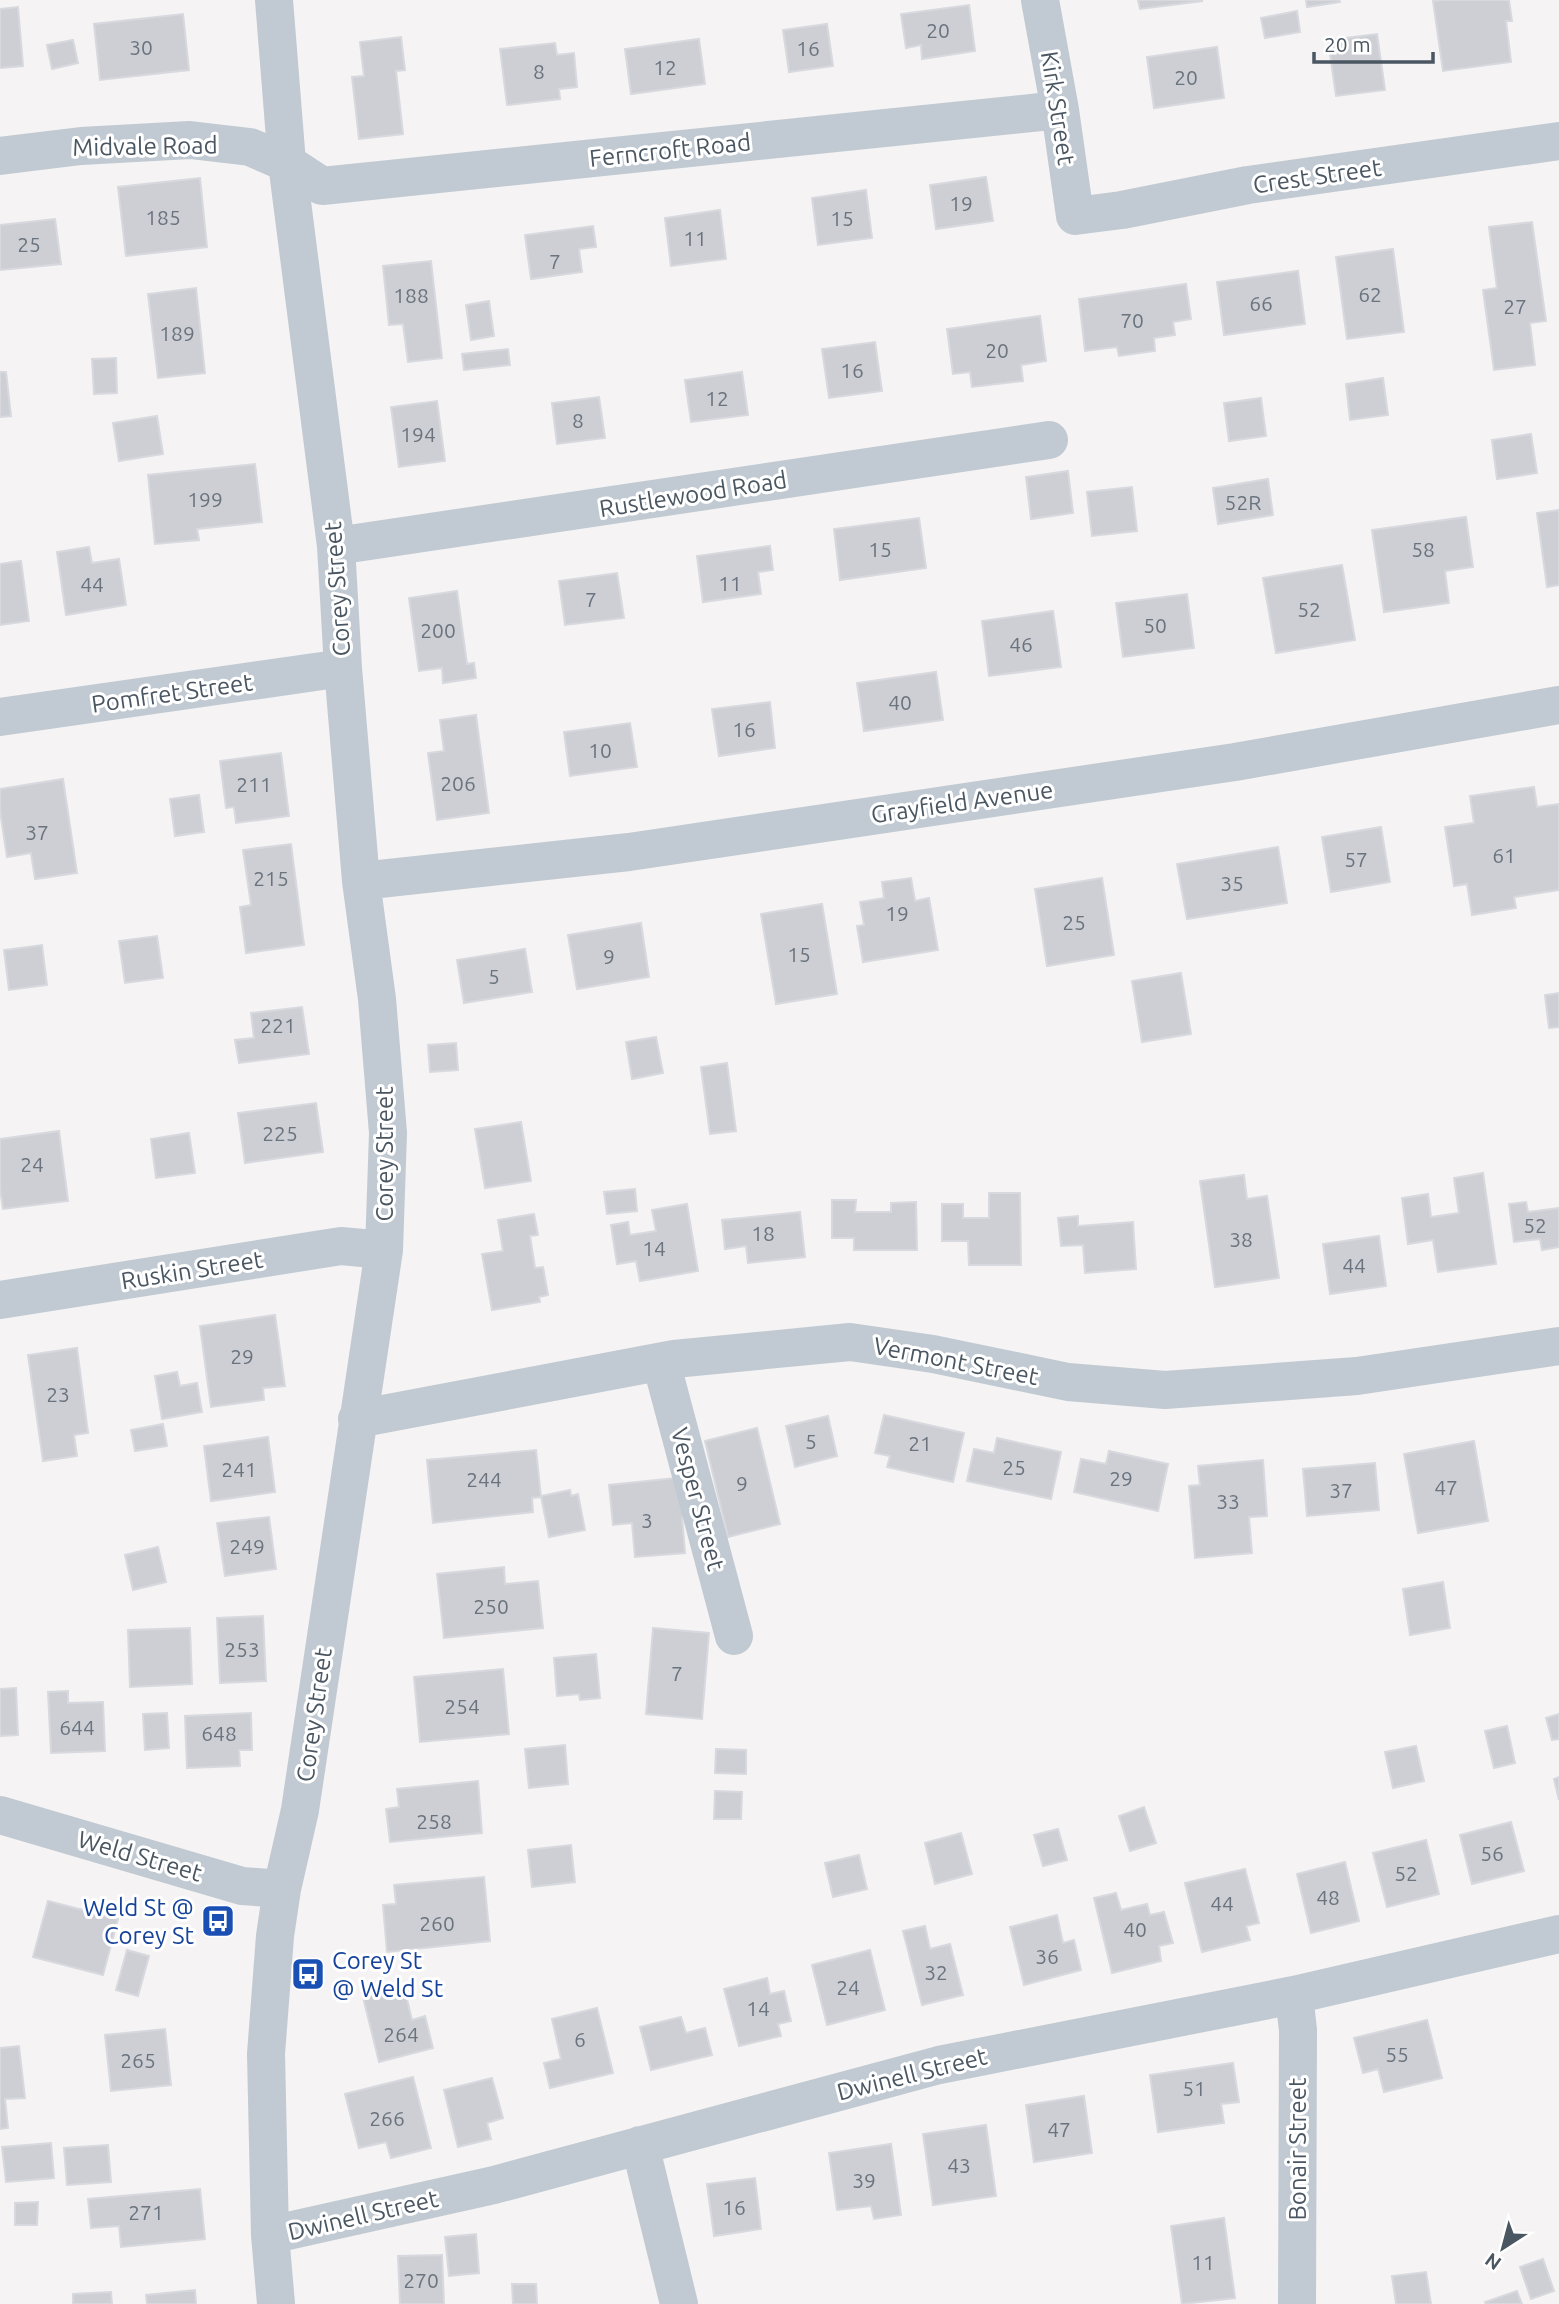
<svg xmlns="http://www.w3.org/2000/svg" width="1559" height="2304" font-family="Ubuntu,sans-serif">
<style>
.building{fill:#cdcfd5;stroke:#d7d9de;stroke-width:2}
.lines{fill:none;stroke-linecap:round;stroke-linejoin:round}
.minor{stroke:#c1cad2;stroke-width:38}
.labels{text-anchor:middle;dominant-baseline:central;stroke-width:6;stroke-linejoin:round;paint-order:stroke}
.number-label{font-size:21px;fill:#6b747e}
.street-label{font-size:24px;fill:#4a5661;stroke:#fff}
.transit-label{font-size:24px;fill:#164399;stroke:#fff;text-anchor:end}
</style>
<rect width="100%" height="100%" fill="#f5f3f3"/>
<path class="building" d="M1138,0H1202V1L1140,9Z
M1306,0H1339L1340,2L1307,7Z
M1441,0H1509L1512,21H1506L1511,62L1443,71L1433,1Z
M969,5L975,51L922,59L921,45L906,48L901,14Z
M18,7L23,66L0,68V9Z
M1297,11L1300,32L1265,38L1261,18Z
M183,14L189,70L100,80L94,24Z
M827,24L833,66L789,72L783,30Z
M1377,34L1385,90L1336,96L1328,40Z
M401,37L405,70L396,71L403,134L359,139L352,77L364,76L360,42Z
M699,39L705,84L631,94L625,49Z
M73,40L78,63L52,69L47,45Z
M555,43L557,55L574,53L577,87L559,89L560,99L507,105L500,49Z
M1217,47L1224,98L1154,108L1147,57Z
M986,177L993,221L936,229L930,185Z
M200,178L207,247L126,256L118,187Z
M866,190L872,238L818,245L812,198Z
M720,210L726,259L671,266L665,218Z
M55,219L61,264L0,270V225Z
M1532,222L1546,321L1530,323L1535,365L1494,370L1483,290L1497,288L1489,227Z
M593,226L596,247L579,249L582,272L531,279L525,235Z
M1393,249L1404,332L1347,339L1336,257Z
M431,261L442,358L408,362L403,324L389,325L383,266Z
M1298,271L1305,324L1224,335L1217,282Z
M1186,284L1191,319L1173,322L1175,335L1154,338L1155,351L1119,356L1117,347L1085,351L1079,299Z
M196,288L205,373L158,378L148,294Z
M489,301L494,336L471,340L466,305Z
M1040,316L1046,361L1021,365L1023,381L972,387L970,372L953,374L947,329Z
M875,342L882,391L829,398L822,349Z
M508,349L510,365L464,370L462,354Z
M116,358L117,393L94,394L92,359Z
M0,372H6L11,416L0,417Z
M742,372L748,415L691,422L685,380Z
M1383,378L1388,415L1350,420L1346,384Z
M599,397L605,438L557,444L552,403Z
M1261,398L1266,436L1229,441L1224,403Z
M437,401L445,461L399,467L391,407Z
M157,416L163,454L119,461L113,423Z
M1531,434L1537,473L1497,479L1492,440Z
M255,464L262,522L197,529L199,540L155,544L148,475Z
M1068,471L1073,513L1031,519L1026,477Z
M1268,479L1273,515L1218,524L1213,488Z
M1132,487L1137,531L1092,536L1087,492Z
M1559,510V585L1547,587L1537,513Z
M1466,517L1473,567L1445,571L1449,603L1384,612L1372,530Z
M919,518L926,568L840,580L834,529Z
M770,546L773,570L758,572L761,594L703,602L697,556Z
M89,547L92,563L119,559L126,605L66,615L57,552Z
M21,561L29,621L0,625V564Z
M1342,565L1355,640L1276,653L1263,578Z
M617,573L624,618L565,625L559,581Z
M457,591L467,664L474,663L476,678L443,683L442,668L419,671L409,598Z
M1187,594L1194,648L1123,657L1116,603Z
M1053,611L1061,667L989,676L982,621Z
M936,672L943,720L864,731L857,683Z
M770,702L775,748L719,756L712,709Z
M476,715L489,813L437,820L428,753L444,751L440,720Z
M630,723L637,767L570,776L564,732Z
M281,753L289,816L236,823L234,807L226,808L220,761Z
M63,779L77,873L35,879L31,853L7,857L0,811V789Z
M1534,787L1537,807L1559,804V890L1514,897L1516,908L1472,915L1467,884L1454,886L1445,827L1474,823L1470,796Z
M199,795L204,832L175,836L170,799Z
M1381,827L1390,882L1331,892L1322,837Z
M291,844L304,945L246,953L240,907L251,905L243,850Z
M1278,847L1287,903L1187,919L1177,864Z
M911,878L915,901L929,898L938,950L863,962L857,926L864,925L860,902L884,898L882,882Z
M1102,878L1114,955L1047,966L1035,889Z
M822,904L837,994L776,1004L761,914Z
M641,923L649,977L577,989L568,935Z
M157,936L163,978L125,983L119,941Z
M42,945L47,985L9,990L4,950Z
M525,949L532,992L464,1003L457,960Z
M1181,973L1191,1034L1142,1042L1132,981Z
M1559,993V1027L1549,1028L1545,995Z
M302,1007L309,1054L239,1063L235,1040L254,1038L251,1013Z
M656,1037L663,1073L632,1079L626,1042Z
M456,1043L458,1070L430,1072L428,1045Z
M727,1063L736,1131L710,1134L701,1067Z
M316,1103L323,1152L245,1163L238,1113Z
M521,1122L531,1181L485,1188L475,1129Z
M59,1131L68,1201L3,1209L0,1189V1139Z
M189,1133L195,1173L156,1178L151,1139Z
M1483,1173L1496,1264L1438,1272L1433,1240L1408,1244L1402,1198L1428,1194L1431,1217L1459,1213L1454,1178Z
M1244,1175L1247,1199L1267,1196L1279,1278L1215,1287L1200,1181Z
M635,1189L637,1211L607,1214L604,1192Z
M989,1193H1020L1021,1265H969L968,1241H942V1204H963V1218H989Z
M832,1200H856L855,1212H891V1203L916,1202L917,1250H854V1238H832Z
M1526,1202L1528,1212L1559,1208V1247L1542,1250L1540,1239L1514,1242L1509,1204Z
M687,1204L698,1271L640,1281L636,1261L617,1264L611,1225L628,1222L630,1235L656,1231L652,1210Z
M800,1212L805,1257L748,1263L746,1246L725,1249L722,1220Z
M534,1214L538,1235L530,1236L535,1268L543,1267L548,1295L539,1297L540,1302L492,1310L482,1254L503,1251L498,1220Z
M1078,1216V1226L1133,1222L1136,1269L1085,1273L1083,1245L1061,1246L1058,1218Z
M1379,1236L1386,1286L1330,1294L1323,1244Z
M275,1315L285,1386L263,1388L264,1400L211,1407L200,1326Z
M77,1348L88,1433L74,1435L77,1456L43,1461L28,1355Z
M177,1372L180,1386L197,1383L202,1412L162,1419L155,1376Z
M884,1415L964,1433L953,1482L887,1467L890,1456L875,1453Z
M828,1416L837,1456L795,1467L786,1426Z
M163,1424L167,1446L135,1451L131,1430Z
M757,1428L780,1524L728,1537L705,1441Z
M268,1437L275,1492L211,1501L204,1446Z
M997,1438L1061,1452L1051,1499L967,1481L974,1449L994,1453Z
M1474,1441L1488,1521L1418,1533L1404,1454Z
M536,1450L541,1497L532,1498L533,1512L433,1523L427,1460Z
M1109,1451L1168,1464L1158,1511L1074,1492L1081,1459L1106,1464Z
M1263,1460L1267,1516L1249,1517L1252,1553L1195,1558L1189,1486L1200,1485L1198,1466Z
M1375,1463L1379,1510L1307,1516L1303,1469Z
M685,1477L689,1516L682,1517L685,1553L635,1557L632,1523L613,1525L609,1485Z
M570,1490L571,1496L578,1494L585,1530L549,1537L541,1496Z
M269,1517L276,1569L225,1576L217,1523Z
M158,1547L166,1582L133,1590L125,1555Z
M504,1567L505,1584L538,1581L543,1628L444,1638L437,1574Z
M1443,1582L1450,1628L1410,1635L1403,1589Z
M263,1616L266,1681L220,1683L217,1618Z
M190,1628L192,1684L130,1687L128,1630Z
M653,1628L709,1633L702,1719L646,1714Z
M596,1654L600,1698L580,1700L579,1694L557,1696L554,1658Z
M503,1669L509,1734L420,1742L414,1677Z
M16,1688L18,1735L0,1736V1689Z
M68,1691V1703L103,1702L105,1751L51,1753L48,1692Z
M167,1713L169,1748L145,1750L143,1714Z
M251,1713L252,1750H239L240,1766L187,1768L185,1716Z
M1559,1714V1739L1552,1740L1546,1718Z
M1507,1726L1515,1763L1494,1768L1485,1731Z
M565,1745L568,1784L529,1788L525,1749Z
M1416,1746L1424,1781L1393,1788L1385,1752Z
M716,1749L746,1750V1774L715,1773Z
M1559,1777V1800L1554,1779Z
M478,1781L482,1833L390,1842L386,1809L399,1807L397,1789Z
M715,1791L742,1792L741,1819H714Z
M1144,1807L1156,1843L1130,1851L1119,1816Z
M1511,1822L1524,1871L1472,1884L1460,1835Z
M1058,1829L1067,1860L1043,1866L1034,1835Z
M961,1833L972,1874L935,1884L925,1843Z
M1426,1840L1439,1894L1387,1907L1373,1853Z
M571,1845L575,1882L532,1887L528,1850Z
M859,1855L867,1889L833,1897L825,1863Z
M1345,1862L1359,1921L1311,1933L1297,1874Z
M1245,1869L1259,1923L1246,1926L1250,1940L1202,1952L1185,1883Z
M484,1877L490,1941L387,1952L383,1905L396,1904L394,1885Z
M1116,1893L1121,1910L1147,1904L1150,1915L1164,1912L1173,1943L1159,1946L1161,1961L1112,1973L1094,1898Z
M48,1901L118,1919L103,1975L33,1957Z
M1057,1915L1063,1943L1074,1940L1081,1970L1024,1985L1010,1927Z
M925,1926L930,1949L950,1944L963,1995L922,2005L903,1931Z
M127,1950L149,1956L138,1996L116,1990Z
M870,1950L885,2010L827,2025L812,1965Z
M767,1978L770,1994L784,1991L791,2021L778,2024L781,2036L739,2046L724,1989Z
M404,1987L412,2020L425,2016L433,2048L379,2062L363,1997Z
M597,2008L613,2073L550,2088L544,2063L561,2059L552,2019Z
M681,2017L686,2033L705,2028L712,2055L651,2070L640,2027Z
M1427,2020L1442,2078L1384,2092L1378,2069L1363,2073L1354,2038Z
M165,2029L171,2085L111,2091L105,2035Z
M19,2046L25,2098L5,2099L8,2128L0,2129V2048Z
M1233,2063L1239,2102L1221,2104L1224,2123L1158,2132L1150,2075Z
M413,2077L431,2148L391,2158L386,2142L359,2148L345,2094Z
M492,2078L503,2118L487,2123L491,2139L458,2147L444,2090Z
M1084,2096L1092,2153L1034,2162L1026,2105Z
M986,2125L996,2196L933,2205L923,2134Z
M51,2143L54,2178L6,2182L2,2147Z
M891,2144L901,2215L874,2219L871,2206L837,2210L829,2153Z
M108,2145L111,2182L67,2185L64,2148Z
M755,2178L761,2229L714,2236L707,2184Z
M200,2189L205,2239L121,2247L119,2226L91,2228L88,2199Z
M38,2202L37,2225H15V2203Z
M1224,2218L1235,2298L1182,2304L1171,2226Z
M476,2234L479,2273L449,2276L445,2237Z
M442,2255L444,2304H400L398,2256Z
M1543,2259L1554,2291L1531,2299L1520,2267Z
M1426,2272L1431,2304H1396L1392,2276Z
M512,2284H536L537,2304H513Z
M195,2290L196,2304H147L146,2295Z
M1517,2291L1522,2304H1486L1485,2302Z
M111,2292L112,2304H73V2294Z"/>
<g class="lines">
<path class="minor" d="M274,0L287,163L336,546L343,668L361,881L377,999L388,1133L384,1250L300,1810L282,1889L275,1936L266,2054L270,2235L276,2304
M1040,0L1060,110L1075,216L1122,210L1248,185L1559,141
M0,156L81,146L190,140L250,147L287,163L322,186L1060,110
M336,546L1049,440
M0,717L343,668
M361,881L629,852L1235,762L1559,705
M0,1300L341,1246L384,1250
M661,1362L734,1636
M357,1419L674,1359L850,1342L933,1354L1068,1382L1165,1390L1357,1376L1559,1346
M0,1815L242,1886L282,1889
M1294,1995L1298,2030L1297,2304
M640,2145L679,2304
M270,2235L494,2185L939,2065L1294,1995L1559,1934"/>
</g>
<defs>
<symbol id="bus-square" viewBox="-11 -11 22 22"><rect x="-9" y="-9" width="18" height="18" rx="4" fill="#1a4fb4" stroke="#fff"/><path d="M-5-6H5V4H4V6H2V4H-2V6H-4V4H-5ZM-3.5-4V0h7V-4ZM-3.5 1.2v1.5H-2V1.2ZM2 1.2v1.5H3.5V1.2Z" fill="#fff"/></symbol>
</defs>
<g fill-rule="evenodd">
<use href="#bus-square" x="199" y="1902" width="38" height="38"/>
<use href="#bus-square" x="289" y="1955" width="38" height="38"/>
</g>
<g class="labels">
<g class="number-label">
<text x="938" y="30">20</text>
<text x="141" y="47">30</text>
<text x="808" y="48">16</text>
<text x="665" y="67">12</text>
<text x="539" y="71">8</text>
<text x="1186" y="77">20</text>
<text x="961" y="203">19</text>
<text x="163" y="217">185</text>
<text x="842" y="218">15</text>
<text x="695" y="238">11</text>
<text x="29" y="244">25</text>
<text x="555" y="261">7</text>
<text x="1370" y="294">62</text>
<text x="411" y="295">188</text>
<text x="1261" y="303">66</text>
<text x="1515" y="306">27</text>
<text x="1132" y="320">70</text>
<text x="177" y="333">189</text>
<text x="997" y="350">20</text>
<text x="852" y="370">16</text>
<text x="717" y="398">12</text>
<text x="578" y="420">8</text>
<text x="418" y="434">194</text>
<text x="205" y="499">199</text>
<text x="1243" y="502">52R</text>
<text x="880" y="549">15</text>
<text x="1423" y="549">58</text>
<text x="730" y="583">11</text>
<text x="92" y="584">44</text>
<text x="591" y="599">7</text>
<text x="1309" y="609">52</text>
<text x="1155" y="625">50</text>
<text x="438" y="630">200</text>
<text x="1021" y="644">46</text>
<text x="900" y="702">40</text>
<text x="744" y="729">16</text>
<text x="600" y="750">10</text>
<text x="458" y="783">206</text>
<text x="254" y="784">211</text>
<text x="37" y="832">37</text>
<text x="1504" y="855">61</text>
<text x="1356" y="859">57</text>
<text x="271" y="878">215</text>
<text x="1232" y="883">35</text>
<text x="897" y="913">19</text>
<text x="1074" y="922">25</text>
<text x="799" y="954">15</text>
<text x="609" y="956">9</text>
<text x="494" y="976">5</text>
<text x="278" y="1025">221</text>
<text x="280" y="1133">225</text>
<text x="32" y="1164">24</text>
<text x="1535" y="1225">52</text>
<text x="763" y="1233">18</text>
<text x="1241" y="1239">38</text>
<text x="654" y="1248">14</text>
<text x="1354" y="1265">44</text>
<text x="242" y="1356">29</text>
<text x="58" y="1394">23</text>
<text x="811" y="1441">5</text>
<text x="920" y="1443">21</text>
<text x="1014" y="1467">25</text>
<text x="239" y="1469">241</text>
<text x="1121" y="1478">29</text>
<text x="484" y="1479">244</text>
<text x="742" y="1483">9</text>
<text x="1446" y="1487">47</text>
<text x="1341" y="1490">37</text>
<text x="1228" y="1501">33</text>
<text x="647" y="1520">3</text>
<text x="247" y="1546">249</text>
<text x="491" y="1606">250</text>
<text x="242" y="1649">253</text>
<text x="677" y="1673">7</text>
<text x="462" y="1706">254</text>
<text x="77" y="1727">644</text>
<text x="219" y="1733">648</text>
<text x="434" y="1821">258</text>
<text x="1492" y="1853">56</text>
<text x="1406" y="1873">52</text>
<text x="1328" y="1897">48</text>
<text x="1222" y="1903">44</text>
<text x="437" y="1923">260</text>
<text x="1135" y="1929">40</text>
<text x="1047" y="1956">36</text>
<text x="936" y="1972">32</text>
<text x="848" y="1987">24</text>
<text x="758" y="2008">14</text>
<text x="401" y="2034">264</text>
<text x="580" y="2039">6</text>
<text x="1397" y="2054">55</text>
<text x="138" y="2060">265</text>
<text x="1194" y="2088">51</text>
<text x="387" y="2118">266</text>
<text x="1059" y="2129">47</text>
<text x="959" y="2165">43</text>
<text x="864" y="2180">39</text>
<text x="734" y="2207">16</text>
<text x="146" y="2212">271</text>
<text x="1203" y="2262">11</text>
<text x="421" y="2280">270</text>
</g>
<g class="street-label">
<text transform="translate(1058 108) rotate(81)">Kirk Street</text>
<text transform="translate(145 146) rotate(-1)">Midvale Road</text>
<text transform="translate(670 150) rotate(-6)">Ferncroft Road</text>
<text transform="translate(1317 176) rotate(-8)">Crest Street</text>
<text transform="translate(693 494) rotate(-9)">Rustlewood Road</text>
<text transform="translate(337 589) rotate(-94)">Corey Street</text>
<text transform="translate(172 693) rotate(-8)">Pomfret Street</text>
<text transform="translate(962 802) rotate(-8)">Grayfield Avenue</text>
<text transform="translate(384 1154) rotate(-90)">Corey Street</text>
<text transform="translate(192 1270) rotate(-9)">Ruskin Street</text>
<text transform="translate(956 1361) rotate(11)">Vermont Street</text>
<text transform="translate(698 1499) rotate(75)">Vesper Street</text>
<text transform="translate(314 1715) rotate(-82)">Corey Street</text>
<text transform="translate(140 1856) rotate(16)">Weld Street</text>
<text transform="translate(912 2074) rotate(-14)">Dwinell Street</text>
<text transform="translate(1297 2149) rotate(-90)">Bonair Street</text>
<text transform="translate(363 2215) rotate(-13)">Dwinell Street</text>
</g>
<g class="transit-label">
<text x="194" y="1907">Weld St @<tspan x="194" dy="28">Corey St</tspan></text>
<text x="332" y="1960" text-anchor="start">Corey St<tspan x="332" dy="28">@ Weld St</tspan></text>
</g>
</g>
<g transform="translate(1503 2248) rotate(216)" stroke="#ffffff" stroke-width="5" paint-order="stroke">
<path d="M0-5L12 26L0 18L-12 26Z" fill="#4a5661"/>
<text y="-10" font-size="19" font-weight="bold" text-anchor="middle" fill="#4a5661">N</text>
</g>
<path d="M1314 52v10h119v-10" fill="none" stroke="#4a5661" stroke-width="3.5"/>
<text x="1324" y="52" font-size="21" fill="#4a5661" stroke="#ffffff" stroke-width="5" paint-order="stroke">20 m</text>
</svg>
